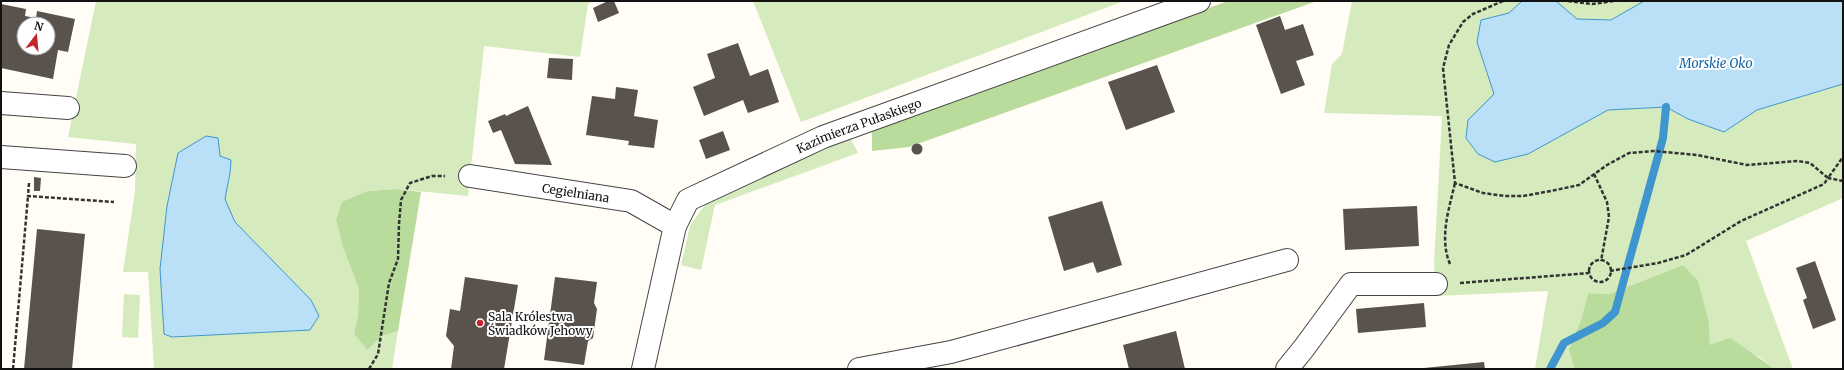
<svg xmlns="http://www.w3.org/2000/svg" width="1844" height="370" font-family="Merriweather,serif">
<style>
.green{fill:#d5ebbd}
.forest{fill:#b9dc9c}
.water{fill:#b9e0f7;stroke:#3f96cf}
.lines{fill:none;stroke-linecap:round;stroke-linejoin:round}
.stream{stroke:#3f96cf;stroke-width:8}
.building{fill:#5a524d;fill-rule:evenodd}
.minor-casing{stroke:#444;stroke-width:24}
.path{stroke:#333;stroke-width:2.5;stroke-dasharray:4 2;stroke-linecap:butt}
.minor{stroke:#fff;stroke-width:22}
.poi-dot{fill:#c4262e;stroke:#fff;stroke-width:1.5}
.labels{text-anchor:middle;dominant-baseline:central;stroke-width:4;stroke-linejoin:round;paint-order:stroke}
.street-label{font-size:12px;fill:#111;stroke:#fff}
.poi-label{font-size:12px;fill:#111;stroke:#fff;text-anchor:start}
.water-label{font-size:13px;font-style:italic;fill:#1768a6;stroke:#fff}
</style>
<rect width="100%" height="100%" fill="#fffdf5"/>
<path class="green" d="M96,1H594L588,4L580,57L484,46L468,196L397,189L368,191L336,220L343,247L359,289L358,315L354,334L367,350L382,336L398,331L392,369H154L148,272H123L135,191L136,144L68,137Z
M753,1H1124L801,122Z
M1352,1H1522L1509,13L1481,21L1478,42L1494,94L1468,120L1528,154L1608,110L1666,107L1688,119L1724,132L1757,110L1843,84V198L1746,241L1793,369H1775L1758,356L1710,345L1709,323L1683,265L1609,294L1588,293L1582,317L1569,348L1574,369H1535L1548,291L1436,296L1434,263L1442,116L1324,113L1332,64L1342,54Z
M1556,1H1644L1611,20L1577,19Z
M850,137L858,153L715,205L701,270L681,265L690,226L709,199Z
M124,294L140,295L138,338L122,337Z"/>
<path class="forest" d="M1228,1H1317L909,147L872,151V130Z
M397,189L421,192L398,331L382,336L367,350L354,334L358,315L359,289L343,247L336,220L342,202L368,191Z
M1683,265L1698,281L1709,323L1710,345L1730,338L1775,369H1574L1569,349L1582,317L1588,293L1609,294Z"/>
<path class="water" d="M1522,1H1556L1577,19L1611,20L1644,1H1843V84L1757,110L1724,132L1688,119L1666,107L1608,110L1528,154L1495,162L1478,154L1466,138L1468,120L1494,94L1477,42L1481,20L1509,13Z
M206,136L218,138L220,156L231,160L230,173L225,199L235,222L311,300L319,316L310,330L172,337L164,334L160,269L167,206L178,153Z"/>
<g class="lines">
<path class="stream" d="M1550,369L1564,343L1603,323L1615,312L1663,138L1666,107"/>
</g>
<path class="building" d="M608,1H614L619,13L598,22L593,8Z
M1,4L26,9L25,16L36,18L37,11L75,19L68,52L58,50L53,79L1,68ZM24,24H48V48H24Z
M1280,16L1285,30L1303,24L1314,55L1296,61L1305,85L1281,94L1256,25Z
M738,43L750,76L768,69L779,102L748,113L743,100L704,116L693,87L715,78L707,54Z
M549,58L573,59L572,80L547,78Z
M1157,65L1175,112L1126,130L1108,82Z
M616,87L638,90L634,116L658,120L654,148L628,145L629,141L586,135L592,96L615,99Z
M528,106L552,165L515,164L501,130L493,133L488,121L505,114L506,116Z
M723,131L730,150L706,159L699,140Z
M911.5 149a5.5 5.5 0 1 1 11 0a5.5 5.5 0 1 1-11 0Z
M34,177L41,178L40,191H34Z
M1102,201L1122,265L1097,273L1093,262L1064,271L1048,217Z
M1417,206L1419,246L1345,250L1343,209Z
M37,229L85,234L72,369H24Z
M1815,261L1836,320L1813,329L1803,300L1807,298L1796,268Z
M465,277L518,285L504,369H451L454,346L446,336L450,309L460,311Z
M555,277L597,282L594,303L597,309L593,338L588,341L584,365L544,360Z
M1424,303L1426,327L1358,333L1356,309Z
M1176,331L1185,369H1129L1123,345Z
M1484,362L1485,369H1424V368Z"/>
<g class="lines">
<defs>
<g id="minor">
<path d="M1,103L68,108"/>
<path d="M1,157L125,166"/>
<path id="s1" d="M470,176L631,201L675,226"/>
<path id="s2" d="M643,369L675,226L688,200L823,137L1199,1"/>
<path d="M859,369L951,352L1287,260"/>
<path d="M1287,369L1304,348L1351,284H1436"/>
</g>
</defs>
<use href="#minor" class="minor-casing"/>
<path class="path" d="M1503,1L1473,14L1463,22L1449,45L1443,68L1455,183L1483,193L1505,196H1523L1551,191L1579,185L1607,165L1629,153L1654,151L1697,155L1747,165L1798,161L1810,163L1828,178L1843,157
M1568,1L1592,4L1614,1
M1594,174L1607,202L1609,217L1601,261
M29,183L28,196L114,202
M1589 271a11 11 0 1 1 22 0a11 11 0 1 1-22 0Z
M1450,264C1439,238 1449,209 1455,183
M1610,271L1658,263L1686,255L1741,221L1824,184L1828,178L1843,181
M1460,283L1590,273
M13,369L28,196
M369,369L378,354L389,283L398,259L399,224L401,200L410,183L432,176H445"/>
<use href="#minor" class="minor"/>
</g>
<circle class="poi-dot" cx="480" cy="323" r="4"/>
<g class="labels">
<g class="street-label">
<text stroke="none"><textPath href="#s2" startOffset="362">Kazimierza Pułaskiego</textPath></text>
<text stroke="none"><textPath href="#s1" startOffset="107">Cegielniana</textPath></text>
</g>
<g class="poi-label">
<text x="488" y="316">Sala Królestwa<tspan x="488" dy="14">Świadków Jehowy</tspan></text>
</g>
<g class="water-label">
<text x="1716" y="63">Morskie Oko</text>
</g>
</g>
<rect width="1844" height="370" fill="none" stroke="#111111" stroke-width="4"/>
<g transform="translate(36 36) rotate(16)"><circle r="19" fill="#ffffff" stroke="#a0a0a0"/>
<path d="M0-3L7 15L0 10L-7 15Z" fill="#c4262e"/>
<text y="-6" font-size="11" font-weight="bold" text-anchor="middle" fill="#111111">N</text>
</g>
</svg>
